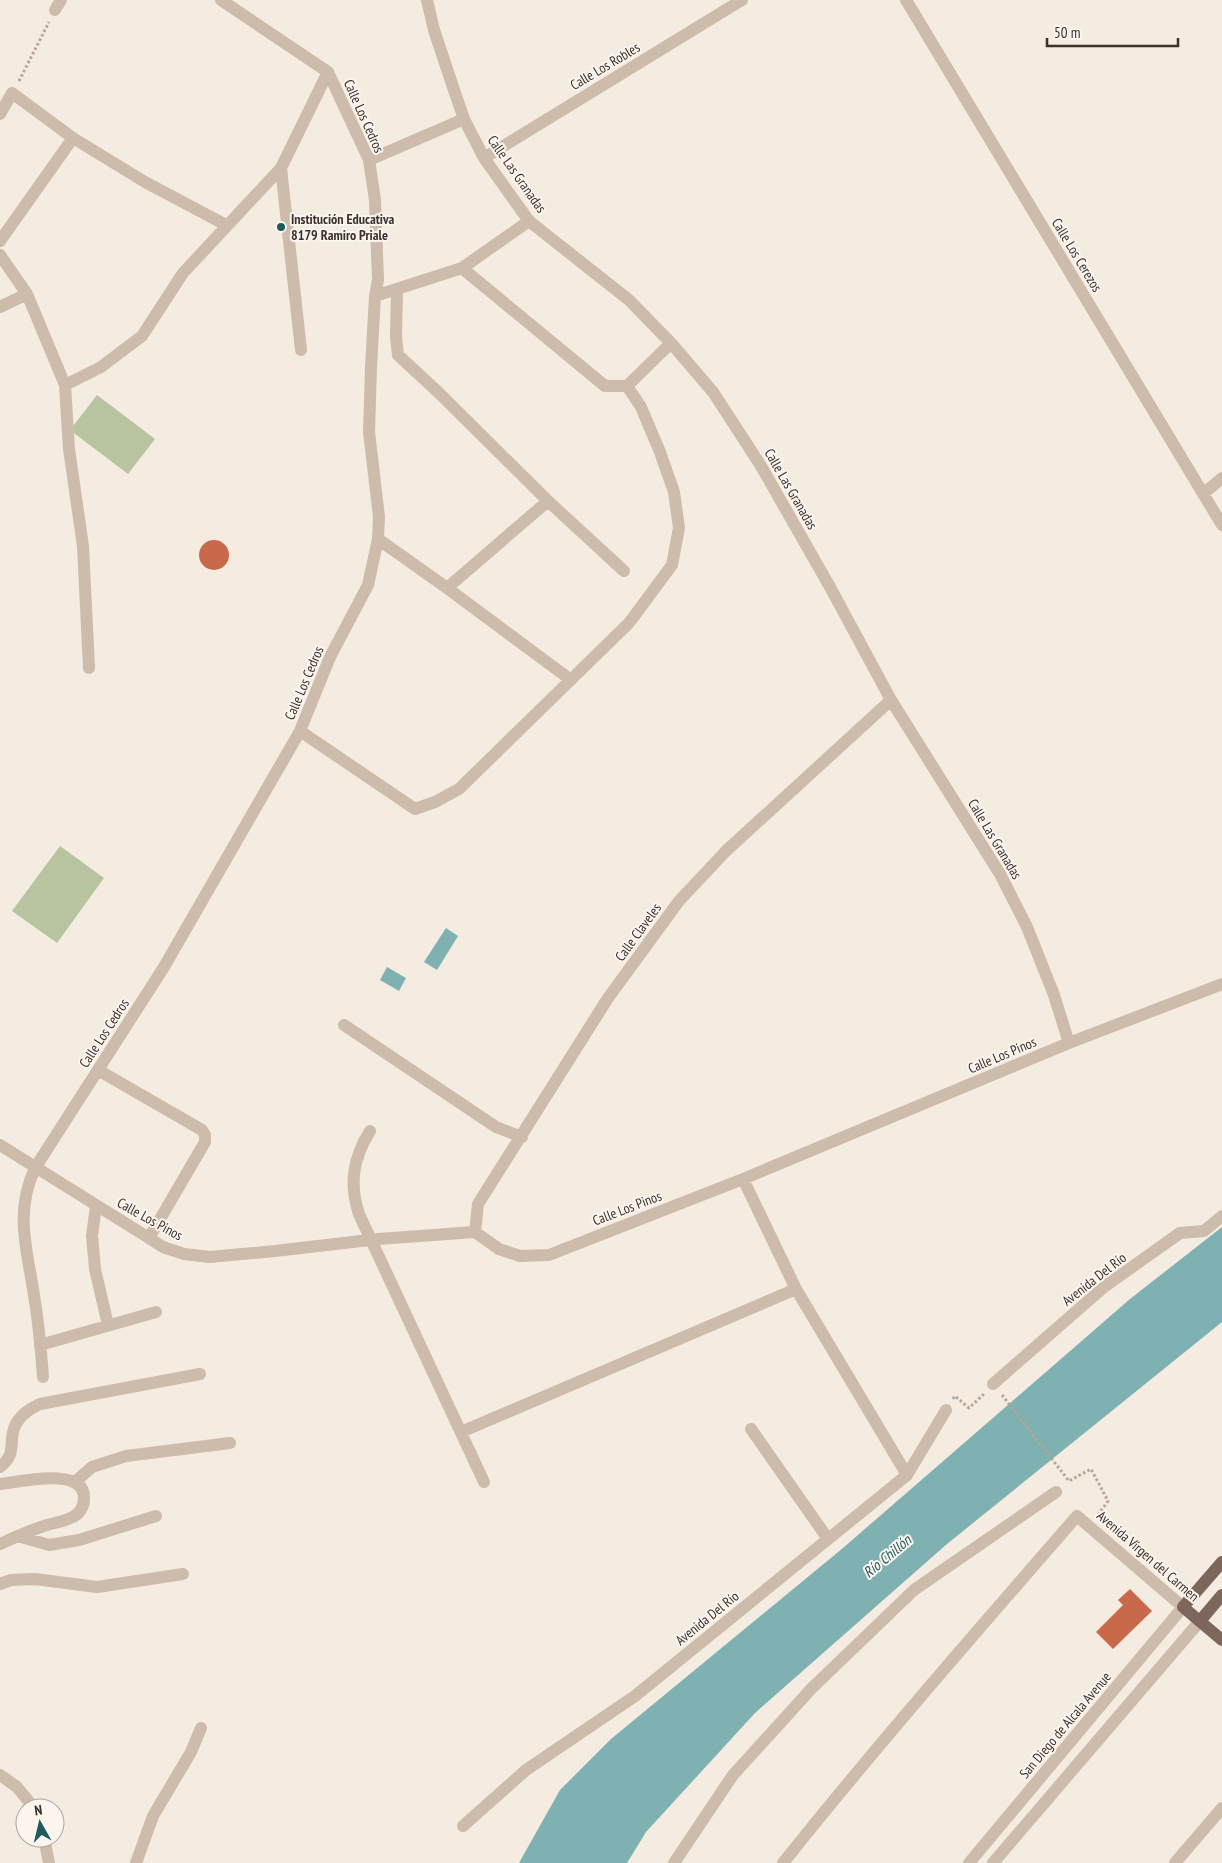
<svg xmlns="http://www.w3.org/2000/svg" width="1222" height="1863" font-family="'PT Sans Narrow',sans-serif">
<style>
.green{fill:#b8c4a0}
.water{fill:#7fb0b2}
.building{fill:#c8694b}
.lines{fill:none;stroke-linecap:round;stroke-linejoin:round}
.path{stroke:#b9a596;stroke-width:3;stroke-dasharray:2.5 2.5;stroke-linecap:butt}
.minor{stroke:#cdbbac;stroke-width:12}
.major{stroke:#7d675c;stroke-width:12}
.poi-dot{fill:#1f5a5e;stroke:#fbf5ee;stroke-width:2}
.labels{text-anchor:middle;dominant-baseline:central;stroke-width:4;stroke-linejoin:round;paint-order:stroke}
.street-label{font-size:14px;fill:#3b302b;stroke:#fbf5ee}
.poi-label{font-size:14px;font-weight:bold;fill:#3b302b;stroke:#fbf5ee;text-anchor:start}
.water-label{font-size:15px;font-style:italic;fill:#1f5a5e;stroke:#fbf5ee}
</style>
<rect width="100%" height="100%" fill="#f4ebe1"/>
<path class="green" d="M97,395L155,439L128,474L70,430Z
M60,846L104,878L57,943L12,911Z"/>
<path class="water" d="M446,928L458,936L437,970L424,962Z
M387,967L406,978L399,991L380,980Z
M1222,1227V1322L947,1544L755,1713L646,1832L627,1863H519L560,1790L611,1739L843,1548L1130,1299Z"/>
<path class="building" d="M199 555a15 15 0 1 1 30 0a15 15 0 1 1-30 0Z
M1130,1589L1152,1611L1113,1649L1096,1632L1123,1605L1118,1600Z"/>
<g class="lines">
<path class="path" d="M19,81L49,22
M1002,1395L1069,1481L1091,1469L1108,1501L1098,1515
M953,1399L955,1396L969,1408L985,1393"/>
<path class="minor" d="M427,0L434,30L451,81L464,119L484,158L529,221L629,300L671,343L713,392L761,466L830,587L891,700L1000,874L1027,927L1054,995L1069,1043
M906,0L1222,525
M55,10L61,0
M0,114L12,93L73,138L145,182L226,225
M484,158L742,0
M369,160L464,119
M0,241L73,138
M0,255L27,294L65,385L69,449L83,546L89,668
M462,268L605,386H627L671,343
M397,289L396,337L398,355L438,392L548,501L624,571
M375,296L462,268L529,221
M0,307L27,294
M301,350L281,168L328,72
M65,385L101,367L142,336L183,273L281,168
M1203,494L1222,478
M378,539L447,588L571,680
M447,588L548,501
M300,731L415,809L435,802L459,789L629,623L672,565L679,528L674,492L660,452L641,407L627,386
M344,1025L496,1127L522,1137
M98,1070L202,1130L205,1135V1142L149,1238
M370,1131C353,1158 349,1184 359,1214L484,1482
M0,1145L149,1238L163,1247L184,1254L210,1257L275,1251L378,1239L475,1232L499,1249L520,1256L549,1255L743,1179L1069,1043L1222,984
M743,1179L796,1289L907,1475
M96,1206L92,1236L95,1269L108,1325
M475,1232L478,1204L608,998L679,901L726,851L891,700
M40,1345L156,1312
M43,1377C41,1348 38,1318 33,1289C26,1245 15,1212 35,1168L164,967L300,731L330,657L368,585L378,539L379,517L369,432L371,367L375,296L378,280L375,200L369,160L328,72L221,0
M993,1384L1104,1287L1180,1233L1204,1231L1222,1216
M751,1429L828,1539
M461,1432L796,1289
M0,1467C15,1455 10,1447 13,1432C16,1418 29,1409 40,1404L200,1374
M76,1481L92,1467L126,1456L230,1443
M0,1484C20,1482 85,1466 84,1498C84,1506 80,1513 73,1517C65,1521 55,1523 47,1525C31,1530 15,1537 0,1544
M18,1536L49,1545L79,1540L156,1516
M0,1584L11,1580L35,1579L97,1587L183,1574
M0,1775L17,1787L34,1808
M463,1826L526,1770L635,1696L907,1475L946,1410
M44,1838L49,1863
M136,1863L153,1816L191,1752L201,1728
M674,1863L733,1775L812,1688L914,1590L1056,1492
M783,1863C878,1744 978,1630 1077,1516L1183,1607L969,1863
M993,1863L1200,1621
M1175,1863L1222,1808"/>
<path class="major" d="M1222,1562L1183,1607L1222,1640
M1200,1621L1222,1595"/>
</g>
<circle class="poi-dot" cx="281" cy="227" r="5"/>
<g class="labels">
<g class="street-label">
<text transform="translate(605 66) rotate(-31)">Calle Los Robles</text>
<text transform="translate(364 116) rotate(66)">Calle Los Cedros</text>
<text transform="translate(517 174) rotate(55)">Calle Las Granadas</text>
<text transform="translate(1077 255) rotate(59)">Calle Los Cerezos</text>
<text transform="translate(791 489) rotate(60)">Calle Las Granadas</text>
<text transform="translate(304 683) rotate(-67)">Calle Los Cedros</text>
<text transform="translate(995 839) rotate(59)">Calle Las Granadas</text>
<text transform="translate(638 932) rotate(-54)">Calle Claveles</text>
<text transform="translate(104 1033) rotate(-57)">Calle Los Cedros</text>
<text transform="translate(1002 1055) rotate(-23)">Calle Los Pinos</text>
<text transform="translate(627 1208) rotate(-21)">Calle Los Pinos</text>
<text transform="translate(150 1219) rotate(29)">Calle Los Pinos</text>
<text transform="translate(1094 1279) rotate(-38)">Avenida Del Río</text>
<text transform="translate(1148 1556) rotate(41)">Avenida Vírgen del Carmen</text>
<text transform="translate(707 1618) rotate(-39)">Avenida Del Río</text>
<text transform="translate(1065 1725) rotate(-50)">San Diego de Alcala Avenue</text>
</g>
<g class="poi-label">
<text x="291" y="219">Institución Educativa<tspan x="291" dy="16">8179 Ramiro Priale</tspan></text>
</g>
<g class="water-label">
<text transform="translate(887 1556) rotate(-40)">Río Chillón</text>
</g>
</g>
<g transform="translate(40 1823) rotate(352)"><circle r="24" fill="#fbf5ee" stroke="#aea6a0"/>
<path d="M0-4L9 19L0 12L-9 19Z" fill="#1f5a5e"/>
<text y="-8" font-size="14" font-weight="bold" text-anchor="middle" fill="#3b302b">N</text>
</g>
<path d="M1047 38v8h131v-8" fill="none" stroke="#3b302b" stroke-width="2.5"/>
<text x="1054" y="38" font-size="15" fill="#3b302b" stroke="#fbf5ee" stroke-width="4" paint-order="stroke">50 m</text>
</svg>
